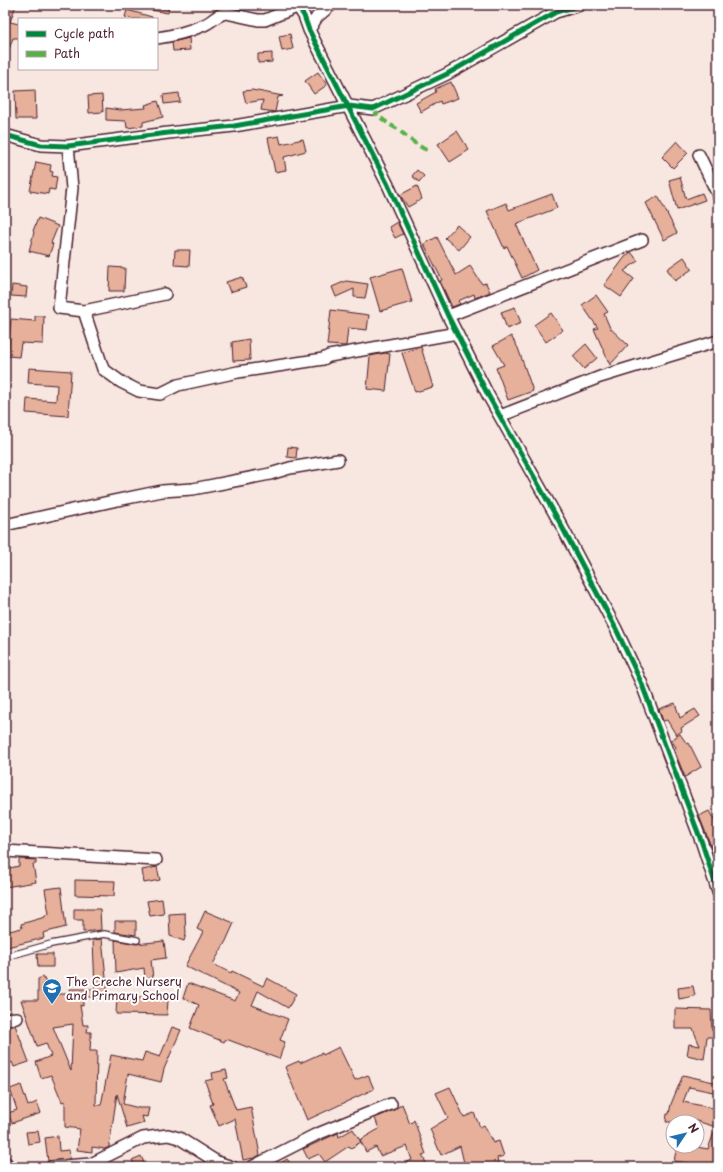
<svg xmlns="http://www.w3.org/2000/svg" width="723" height="1172" font-family="'Playpen Sans',sans-serif">
<style>
.building{fill:#e6b09b;stroke:#4a1f2b;fill-rule:evenodd}
.lines{fill:none;stroke-linecap:round;stroke-linejoin:round}
.service-casing{stroke:#4a1f2b;stroke-width:8}
.minor-casing{stroke:#4a1f2b;stroke-width:14}
.tertiary-casing{stroke:#4a1f2b;stroke-width:17}
.service{stroke:#fff;stroke-width:5.5}
.minor{stroke:#fff;stroke-width:11}
.tertiary{stroke:#fff;stroke-width:14}
.quiet{stroke:#57b146;stroke-width:4;stroke-dasharray:8 4;stroke-linecap:butt}
.cycleway-casing{stroke:#fff;stroke-width:8}
.cycleway{stroke:#00873e;stroke-width:5}
.labels{text-anchor:middle;dominant-baseline:central;stroke-width:4;stroke-linejoin:round;paint-order:stroke}
.poi-label{font-size:12px;fill:#4a1f2b;stroke:#fff;text-anchor:start}
</style>
<rect width="100%" height="100%" fill="#f8e7e1"/>
<filter id="ink" filterUnits="userSpaceOnUse"><feTurbulence type="fractalNoise" baseFrequency=".025" numOctaves="2"/><feDisplacementMap in="SourceGraphic" scale="8" xChannelSelector="R" yChannelSelector="G"/><feConvolveMatrix kernelMatrix="1 2 1 2 8 2 1 2 1" color-interpolation-filters="sRGB"/></filter>
<g filter="url(#ink)">
<path class="building" d="M5,5H16L10,22L19,24V38H13L6,57Z
M145,5H169L168,13L145,9Z
M127,10L152,17V19H133L125,17Z
M290,34L293,49L282,51L279,36Z
M189,38L190,50L173,51L172,42Z
M272,53V62L258,63V54Z
M318,72L327,85L314,94L305,81Z
M451,82L458,98L441,104L440,101L421,112L416,103L436,92L435,89Z
M35,90L36,119H16L15,91Z
M252,90L283,96L278,97L275,112L261,110L263,100L246,103L243,91Z
M179,93L180,102L164,104L163,95Z
M102,95L103,112L89,113L88,96Z
M158,101L163,117L143,122V126L127,128L126,121L106,120V108L120,110L146,108L145,105Z
M457,131L469,150L450,162L438,144Z
M279,136L281,144L303,139L306,151L284,157L286,170L275,172L268,138Z
M677,141L688,153L673,168L662,157Z
M36,162L51,165L50,171L53,172L52,176L57,177L55,190L49,189L48,194L30,191Z
M417,170L424,176L419,182L412,176Z
M680,177L686,199L702,193L705,200L677,210L669,180Z
M417,186L422,199L408,207L400,195Z
M552,194L557,208L516,224L537,270L522,278L507,246L504,248L487,211L506,203L509,210Z
M658,196L677,233L664,240L646,203Z
M38,218L58,226L51,243L53,244L49,256L29,251L34,232L33,231Z
M397,222L403,234L395,238L389,227Z
M457,225L470,237L459,250L445,238Z
M437,237L456,275L470,266L482,284L486,283L490,292L475,298L474,294L458,301L460,304L452,307L440,281L442,280L424,244Z
M175,250H190L189,266L174,265Z
M631,252L638,261L624,271L634,279L621,297L604,285L625,257Z
M684,257L692,269L675,281L667,269Z
M110,267L125,268L124,291H109Z
M402,268L412,302L380,311L370,277Z
M242,277L246,287L230,292L226,282Z
M346,281L368,284L365,298L354,297V289L336,297L332,287Z
M12,285L27,287L26,297L11,296Z
M596,295L608,312L604,314L610,328L628,345L610,365L594,329L598,328L582,305Z
M515,307L521,323L507,329L501,312Z
M331,310L369,315L367,330L348,328L346,346L327,345Z
M551,313L563,330L546,342L534,325Z
M35,316H44L43,344L21,343L19,357L8,356L11,319L35,321Z
M511,336L518,348L533,391L508,400L496,368L504,365L493,346Z
M249,339L250,360L233,361L232,342Z
M586,344L597,358L584,369L573,356Z
M421,347L433,387L415,392L402,353Z
M385,353L390,354L386,391L367,389L370,356Z
M29,368L71,371L68,416L26,413L27,399L56,401L57,385L28,383Z
M288,447L297,448L296,458L287,457Z
M675,703L680,718L695,709L700,716L681,728L682,731L676,735L667,720L663,721L659,709Z
M680,734L687,744L689,743L701,767L685,777L674,750L676,747L671,740Z
M709,811L718,827V834L714,837L718,848L713,851L699,816Z
M19,859L36,860V864H33L36,882L5,887V869L19,866Z
M157,867L160,880L144,883L142,870Z
M75,880L115,881L114,896L75,895Z
M61,887L66,927L43,933L44,938L7,947L5,932L22,928L21,924L45,917V915L49,914L45,889Z
M162,899L164,914L150,916L147,901Z
M74,909H100L101,930L83,932V920H74Z
M205,911L234,923L226,941L213,964L231,973L232,971L263,986L267,978L296,994L288,1008L258,991L252,1005L288,1019L280,1040L285,1042L279,1059L226,1039L224,1042L190,1028L199,1005L183,998L188,983L235,1001L239,993L185,966L203,932L197,929Z
M185,913L186,934L184,941L170,936L169,914Z
M115,921H136V935L115,932Z
M102,939L108,997H83V1006L80,1005L83,1025H88L87,1032H91L90,1051H97L96,1105H101L111,1055L142,1061L145,1052L160,1057L172,1027L181,1030L164,1069L161,1082L128,1074L123,1104L139,1108H149L147,1117L142,1116L144,1123L127,1128L117,1094L109,1147L105,1149L92,1147V1152L77,1150L80,1129L65,1127V1101L62,1102L51,1075L41,1078L36,1062L51,1056L46,1043L37,1046L21,1000H38V979L43,977L52,994H70V989H95L93,940ZM73,1024L71,1071L53,1027Z
M115,940L136,944L164,941L166,958L151,960L153,978L145,979L144,968L116,973Z
M37,954H53V967H38Z
M693,986L695,996L679,999L678,988Z
M117,997H156V1000H168L167,1015L116,1014Z
M675,1009L711,1010L712,1030H718V1037H707L704,1059L687,1055L689,1044L700,1046L693,1029H675Z
M15,1025L29,1062L14,1067L12,1062L5,1066V1029Z
M339,1047L355,1080L368,1075L374,1089L307,1120L285,1067L299,1061L300,1063L322,1053L323,1055Z
M226,1070L228,1078L224,1079L236,1110L251,1107L260,1155L254,1158L243,1160L235,1119L219,1126L210,1105L213,1104L205,1081L213,1079L212,1073Z
M683,1075L718,1083V1093L689,1087L683,1102L718,1109V1151L715,1167L674,1161L677,1146H691L708,1149L716,1127L683,1117V1122H666L667,1114H669L671,1104Z
M21,1085L28,1106L37,1102L41,1113L12,1123L8,1113L17,1110L10,1089Z
M450,1087L464,1117L474,1113L480,1127L484,1125L493,1143L499,1141L504,1156L497,1158L499,1167H465L460,1146L441,1155L430,1129L448,1118L436,1093Z
M402,1104L410,1124L414,1120L426,1154L422,1155L428,1167H396L412,1160L407,1146L380,1156L376,1147L366,1152L360,1140L379,1129L375,1118L394,1110Z
M353,1129L361,1142L351,1148L349,1146L325,1162L319,1154L308,1159L303,1149L338,1133L339,1137Z
M38,1131L40,1142L28,1144L26,1132Z
M58,1136L59,1151L69,1150L70,1159L48,1161L45,1138Z
M141,1156L146,1167H135L132,1160Z
M287,1159L293,1167H275Z"/>
<g class="lines">
<defs>
<path id="service" d="M5,957L51,944L104,934L137,940"/>
<path id="minor" d="M297,5L304,16L309,30L388,185L448,316L488,395L560,523L616,629L641,682L702,843L718,892
M309,30L317,17L331,5
M157,38C172,36 190,31 204,25C212,22 217,14 226,13L258,20H265L297,7
M5,135L41,145L68,146L168,133L234,126L349,106L373,109L447,74L556,12L580,5
M68,146L72,188L59,308L84,311L165,294
M699,155L718,195
M84,311L103,369L121,382L139,391L160,394L178,385L238,372L323,359L329,356L457,333
M448,316L642,240
M500,416L600,377L718,341
M5,525L113,501L162,491L193,489L270,474L290,468L338,460
M5,851L156,860
M5,1019L17,1018
M51,1167L91,1164L143,1138L168,1135L179,1138L217,1162L232,1167
M252,1167L315,1135L391,1104"/>
<path id="tertiary" d="M5,1164L6,1167"/>
</defs>
<use href="#service" class="service-casing"/>
<use href="#minor" class="minor-casing"/>
<use href="#tertiary" class="tertiary-casing"/>
<use href="#service" class="service"/>
<use href="#minor" class="minor"/>
<use href="#tertiary" class="tertiary"/>
<path class="quiet" d="M373,109C381,120 388,123 400,131C410,139 417,146 429,151"/>
<defs>
<path id="cycleway" d="M297,5L304,16L309,30L388,185L448,316L488,395L560,523L616,629L641,682L702,843L718,892
M5,135L41,145L68,146L168,133L234,126L349,106L373,109L447,74L556,12L580,5"/>
</defs>
<use href="#cycleway" class="cycleway-casing"/>
<use href="#cycleway" class="cycleway"/>
</g>
</g>
<defs>
<symbol id="school-pin" viewBox="-11 -11 22 30"><path d="M0 17L-7.5 6A9.5 9.5 0 1 1 7.5 6Z" fill="#1f6fb2" stroke="#fff"/><path d="M0-5L7-2L0 1L-7-2ZM-4 1L0 2.5L4 1V4Q0 6-4 4Z" fill="#fff"/></symbol>
</defs>
<g fill-rule="evenodd">
<use href="#school-pin" x="41" y="977" width="22" height="30"/>
</g>
<g class="labels">
<g class="poi-label">
<text x="66" y="981">The Creche Nursery<tspan x="66" dy="14">and Primary School</tspan></text>
</g>
</g>
<rect width="723" height="1172" fill="none" stroke="#fff" stroke-width="20"/>
<rect x="10" y="10" width="703" height="1152" fill="none" stroke="#4a1f2b" stroke-width="1.5" filter="url(#ink)"/>
<rect x="18" y="18" width="140" height="52" fill="#ffffff" stroke="#b7a5aa"/>
<rect x="26" y="31" width="20" height="6" fill="#00873e" stroke="#b7a5aa"/>
<text x="54" y="38" font-size="12" fill="#4a1f2b">Cycle path</text>
<rect x="26" y="51" width="20" height="6" fill="#57b146" stroke="#b7a5aa"/>
<text x="54" y="58" font-size="12" fill="#4a1f2b">Path</text>
<g transform="translate(685 1134) rotate(55)"><circle r="19" fill="#ffffff" stroke="#b7a5aa"/>
<path d="M0-3L7 15L0 10L-7 15Z" fill="#1f6fb2"/>
<text y="-6" font-size="11" font-weight="bold" text-anchor="middle" fill="#4a1f2b">N</text>
</g>
</svg>
